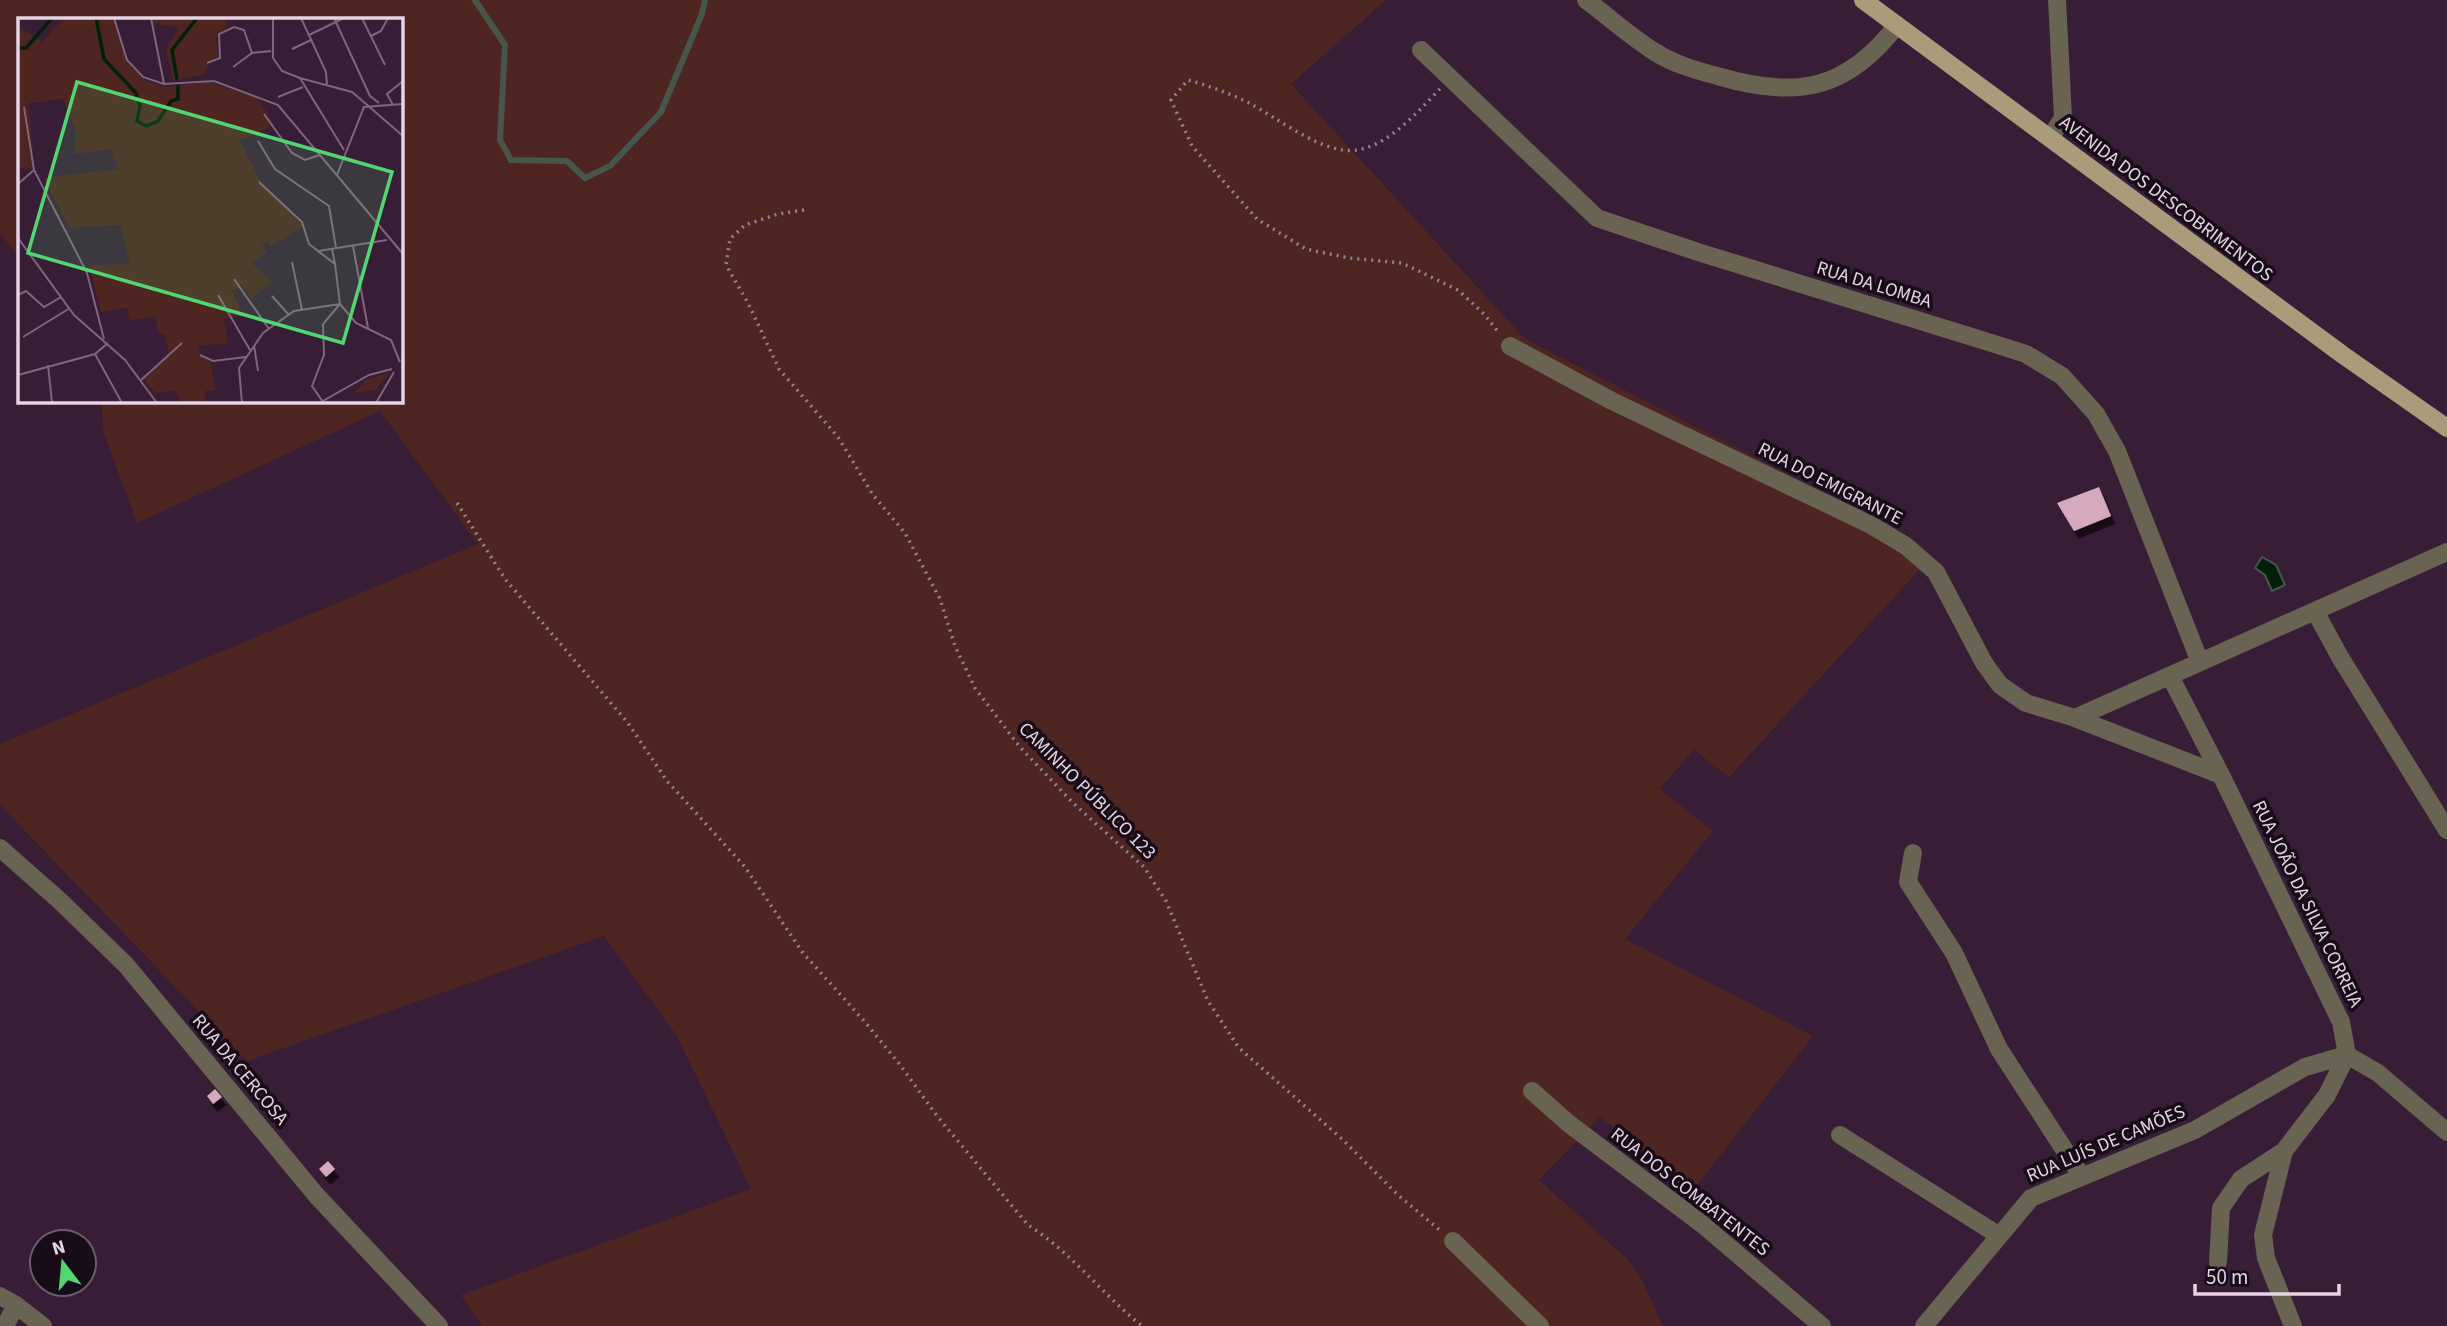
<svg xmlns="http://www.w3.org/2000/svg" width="2447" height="1326" font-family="'Source Sans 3',sans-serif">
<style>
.green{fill:#4e2520}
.water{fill:#022009;stroke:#46564b;stroke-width:2}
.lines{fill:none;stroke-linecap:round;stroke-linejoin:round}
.stream{stroke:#46564b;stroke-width:6}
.building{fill:#d6a9be;filter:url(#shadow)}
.path{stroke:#978196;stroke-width:3.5;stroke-dasharray:2 5;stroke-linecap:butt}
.street{stroke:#696352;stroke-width:18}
.primary{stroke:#aa9c7a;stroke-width:18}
.labels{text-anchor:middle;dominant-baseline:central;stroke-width:7;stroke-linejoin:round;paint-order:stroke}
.street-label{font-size:19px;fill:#e6d4e4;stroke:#180c18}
.inset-river{fill:none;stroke:#022009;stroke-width:3.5}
.inset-road{fill:none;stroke:#7e667c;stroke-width:2}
.view{fill:#52d673;fill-opacity:0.15;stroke:#52d673;stroke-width:3.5}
.inset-edge{fill:none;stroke:#e6d4e4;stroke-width:3.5}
</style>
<defs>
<filter id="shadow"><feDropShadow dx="4.5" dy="8" stdDeviation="0" flood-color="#0009"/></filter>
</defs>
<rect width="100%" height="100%" fill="#381d37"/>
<path class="green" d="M0,0H1386L1291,84L1525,339L1871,517L1930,558L1729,777L1694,750L1659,789L1713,831L1625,939L1813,1036L1691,1193L1600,1117L1539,1180L1626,1258L1640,1276L1663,1326H482L461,1295L751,1189L677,1036L604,936L247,1061L0,805V744L478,544L380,411L137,523L104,434L101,401H401V19H19V258L0,233Z"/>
<path class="water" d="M2262,557L2276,565L2285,585L2272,591L2265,575L2255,568Z"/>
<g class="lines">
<path class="stream" d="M475,0L505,45L500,140L511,160L567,161L585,178L610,166L661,112L702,14L705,0"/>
</g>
<path class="building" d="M2099,487L2111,516L2074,531L2057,503Z
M215,1089L222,1097L213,1104L207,1096Z
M328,1161L335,1169L326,1177L319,1169Z"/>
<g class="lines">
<path class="path" d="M1440,89C1418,111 1390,145 1357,150C1323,155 1278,118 1249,103C1229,93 1209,86 1188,80L1171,100L1192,146L1257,219L1306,249L1349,258L1402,263L1458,290L1484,314L1500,334
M804,210L778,214L745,225L730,239L726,265L748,303L779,369L838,437L873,495L905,533L940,599L955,646L975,688L1019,746L1073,803L1144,867L1166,901L1208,1001L1239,1048L1342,1139L1399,1196L1441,1231
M457,503L505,579L628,723L667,781L745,867L803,953L865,1022L901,1066L937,1116L1028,1225C1071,1252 1102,1294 1142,1326"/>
<path class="street" d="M1586,0C1609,17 1631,37 1655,52C1675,65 1699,71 1721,77C1797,99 1847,90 1897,25
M1421,50L1597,218L1698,252L1985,341L2026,354L2062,376L2096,414L2117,451L2200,662
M2050,138L2063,118L2057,0
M1510,346L1612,401L1871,525L1906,546L1936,572L1984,663L2000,685L2026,703L2075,718
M2315,611L2340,657L2447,830
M2170,676L2221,775L2075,718L2447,552
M2221,775L2341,1022L2347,1055
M0,848L59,900L126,965L316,1195L439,1326
M1913,853L1908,882L1954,953L1999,1049L2082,1177
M2347,1055L2378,1073L2447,1132
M1532,1091L1568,1123L1702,1224L1822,1326
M1840,1135L1998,1235
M1453,1241L1540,1326
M2218,1262L2221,1208L2241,1179L2284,1151
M0,1296L16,1305L43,1326
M5,1326L16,1305
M1924,1326L2031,1198L2195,1130L2305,1067L2347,1055
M2293,1326L2266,1258L2263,1235L2284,1151L2327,1095L2347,1055"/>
<path class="primary" d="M1863,0L2343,355L2447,428"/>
</g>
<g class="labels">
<g class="street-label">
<text transform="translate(2166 199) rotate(37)">AVENIDA DOS DESCOBRIMENTOS</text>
<text transform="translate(1874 285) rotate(17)">RUA DA LOMBA</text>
<text transform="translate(1830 484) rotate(27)">RUA DO EMIGRANTE</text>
<text transform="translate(1087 791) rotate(45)">CAMINHO PÚBLICO 123</text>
<text transform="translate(2307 904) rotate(64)">RUA JOÃO DA SILVA CORREIA</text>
<text transform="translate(240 1070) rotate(50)">RUA DA CERCOSA</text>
<text transform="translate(2106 1144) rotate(-23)">RUA LUÍS DE CAMÕES</text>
<text transform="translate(1690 1192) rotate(38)">RUA DOS COMBATENTES</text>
</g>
</g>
<g transform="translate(18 18)">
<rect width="385" height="385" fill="#381d37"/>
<path d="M46,0L97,1L108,39L124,61L148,69L191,64L240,80L256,107L222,123L243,164L287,207L253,228L249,223L244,227L249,234L234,245L254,264L233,280L224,267L214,273L225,298L206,301L210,325L180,328L182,338L193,345L197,372L187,373L188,384L164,385L157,373L137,375L126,361L151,337L147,316H141L137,299L112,302L109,290L83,294L71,248L112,245L102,207L52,210L25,160L100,151L93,131L57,136V111L45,81L11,85L16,150L0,151V8L24,24ZM134,0H208L209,9L198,19L200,38L192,43L187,56L155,63L148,30L161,10L135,5ZM372,354L358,372L336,375L348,362Z" fill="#4e2520"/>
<path class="inset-river" d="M78,0L86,41L118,75L122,88L119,103L128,108L140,103L153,83L160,81V67M0,30H8L34,0M159,62L154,32L179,0"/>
<path class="inset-road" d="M96,0L109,42L125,59L146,66L196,63L260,87L385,236M133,0L146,66M255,0V40L264,53L282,60M283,0L308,54L309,66M316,0L352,78L361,85M344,0L367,47M291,17L326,0M353,18L363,13L370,0M274,31L293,22M189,45L202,40L201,16L216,9L226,12L234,35M215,49L234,35L253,33M260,79L285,69M375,87L369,76L385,63M6,89L16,152L69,255L86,321M246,96L274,135L287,142L302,137M240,123L257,151L311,188L318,230M326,132L282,60L334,74L385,118M319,157L346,89L385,86M241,164L284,204L291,226L300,233M0,166L16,152M0,220L56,297L107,342L139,385M335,228L350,310M314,231L317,246L300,233L369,222M274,244L284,292M317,246L322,286M216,261L251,311M0,277L8,273L26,289L43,279M200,277L232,332M254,278L271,297M322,286L338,305L373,322L382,344M5,319L52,290M236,327L240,353M77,336L104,385M182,337L195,343L228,339M30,347L34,385M0,357L77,336L90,325M122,363L164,325M303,384L351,357L374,351M305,384L294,368L306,337L305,306L322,286M224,385L221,350L245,315L276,293L322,286M358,385L376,354"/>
<path class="view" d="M59,64L374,154L325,325L10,235Z"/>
<rect width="385" height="385" class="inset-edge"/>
</g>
<g transform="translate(63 1263) rotate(344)"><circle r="33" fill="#180c18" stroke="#6a5c6a" stroke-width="2"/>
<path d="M0-5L12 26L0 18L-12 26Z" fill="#52d673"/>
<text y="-10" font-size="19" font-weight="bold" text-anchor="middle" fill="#e6d4e4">N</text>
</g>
<path d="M2195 1284v10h144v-10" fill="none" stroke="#e6d4e4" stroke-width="3.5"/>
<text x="2206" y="1284" font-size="21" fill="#e6d4e4" stroke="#180c18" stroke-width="5" paint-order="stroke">50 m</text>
</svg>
